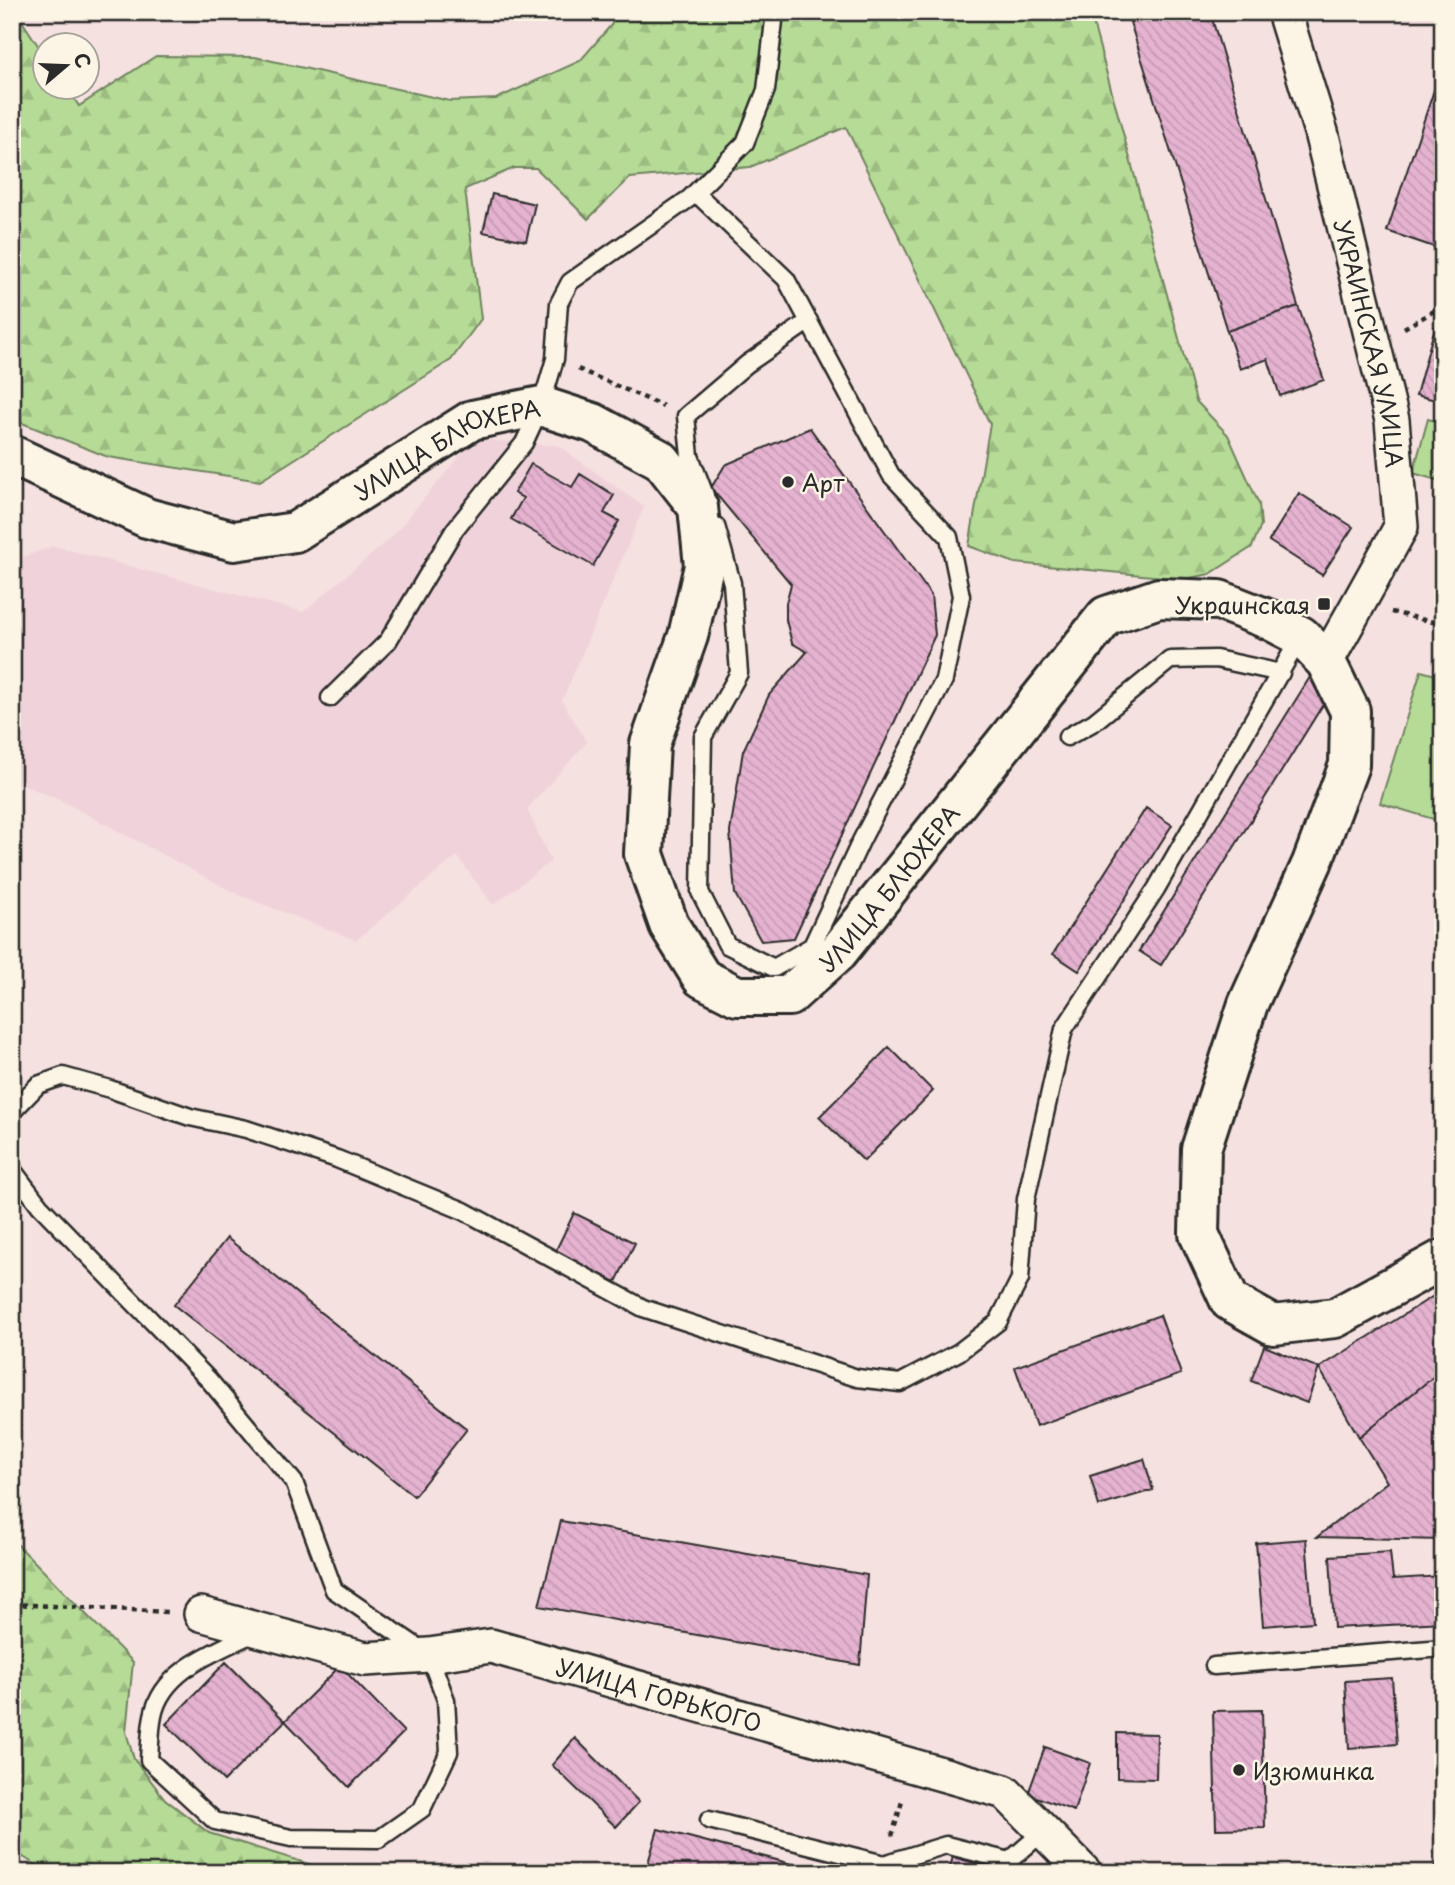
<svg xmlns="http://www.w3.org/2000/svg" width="1455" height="1885" font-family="'Playpen Sans',sans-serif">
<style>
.built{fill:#f0d3da}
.forest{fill:url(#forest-firs);stroke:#708360;stroke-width:2}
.park{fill:#b5db96;stroke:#708360;stroke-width:2}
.building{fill:url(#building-back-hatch);stroke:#2b2b2b;stroke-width:2}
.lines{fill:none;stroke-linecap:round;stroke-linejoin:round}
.service-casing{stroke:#2b2b2b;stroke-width:21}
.minor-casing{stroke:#2b2b2b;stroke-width:38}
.primary-casing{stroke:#2b2b2b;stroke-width:44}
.path{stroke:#2b2b2b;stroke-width:4.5;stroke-dasharray:5 5;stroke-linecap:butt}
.service{stroke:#fcf5e5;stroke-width:16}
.minor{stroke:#fcf5e5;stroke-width:33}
.primary{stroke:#fcf5e5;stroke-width:38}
.poi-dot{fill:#2b2b2b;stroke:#fcf5e5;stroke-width:2.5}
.labels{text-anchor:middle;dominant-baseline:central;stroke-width:5;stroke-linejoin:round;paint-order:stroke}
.street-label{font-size:23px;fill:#2b2b2b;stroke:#fcf5e5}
.poi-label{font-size:23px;fill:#2b2b2b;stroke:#fcf5e5;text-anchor:start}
</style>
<defs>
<pattern id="forest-firs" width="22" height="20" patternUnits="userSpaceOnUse" patternTransform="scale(1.75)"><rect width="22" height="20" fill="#b5db96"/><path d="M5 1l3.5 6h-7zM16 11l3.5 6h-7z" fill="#9cbc81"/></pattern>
<pattern id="building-back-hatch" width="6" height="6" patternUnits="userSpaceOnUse" patternTransform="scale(1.75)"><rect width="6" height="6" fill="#e5b2d0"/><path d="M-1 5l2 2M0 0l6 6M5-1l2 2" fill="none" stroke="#c599b3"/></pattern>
</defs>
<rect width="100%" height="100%" fill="#f5e1df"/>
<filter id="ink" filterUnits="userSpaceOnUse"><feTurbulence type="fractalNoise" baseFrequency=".0143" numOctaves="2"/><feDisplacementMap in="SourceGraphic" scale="14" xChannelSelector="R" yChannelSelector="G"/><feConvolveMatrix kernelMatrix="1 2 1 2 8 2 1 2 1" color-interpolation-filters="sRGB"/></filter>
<g filter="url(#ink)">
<path class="built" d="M474,439L559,446L644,507L562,701L587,742L527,809L551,861L493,905L457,856L356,940L239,895L60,800L12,780V561L53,546L303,612L391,538Z"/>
<path class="forest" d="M12,12H16L45,56L46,88H67L79,106L156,56L255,57L450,101L496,99L580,61L612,24L613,12H1090L1196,401L1228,435L1259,504L1261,525L1252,547L1210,574L1184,579L1015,563L969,546L990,424L846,127L750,167L630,178L588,219L536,168H514L465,189L481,319L451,360L260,481L108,457L12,419Z
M12,1539L133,1662L126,1732L134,1759L165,1799L209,1833L338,1873H49L12,1850Z"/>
<path class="park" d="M1428,419L1443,423V482L1413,473Z
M1421,671L1443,677V822L1380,803Z"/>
<path class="building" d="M1162,12H1210L1298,306L1227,331L1130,22Z
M1443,63V250L1387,231Z
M492,194L535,204L526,241L483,232Z
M1298,306L1324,380L1280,396L1268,359L1240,369L1227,331Z
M1435,327L1443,329V402L1416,395Z
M810,428L931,595L935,635L794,938L761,941L735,894L730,832L743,751L769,695L807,652L792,643L786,620V603L791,584L711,488L725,465Z
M531,464L572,487L580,474L614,495L604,513L619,521L593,566L511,519L523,498L514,493Z
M1299,493L1353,527L1322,575L1269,541Z
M1310,677L1332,690L1161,965L1139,951Z
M1146,808L1172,825L1079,971L1053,954Z
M889,1047L933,1091L864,1161L819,1117Z
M574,1213L635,1243L616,1282L555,1252Z
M227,1238L467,1429L414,1496L174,1305Z
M1443,1290V1369L1359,1437L1319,1368Z
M1160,1315L1181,1374L1036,1426L1015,1367Z
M1264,1346L1319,1368L1307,1403L1251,1381Z
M1443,1369V1540L1317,1537L1387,1482L1359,1437Z
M1144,1459L1153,1490L1099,1506L1090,1476Z
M561,1521L867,1575L860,1665L539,1606Z
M1306,1539L1313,1622L1263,1626L1256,1543Z
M1390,1552L1393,1579L1443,1576V1622L1334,1628L1330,1556Z
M226,1662L285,1721L224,1781L166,1724Z
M340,1666L404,1732L349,1787L285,1721Z
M1392,1678L1397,1744L1349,1748L1345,1681Z
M1262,1710L1265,1828L1216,1829L1213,1711Z
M1117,1733L1157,1734L1156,1779L1117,1778Z
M575,1738L639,1802L616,1827L552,1765Z
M1045,1747L1090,1763L1074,1811L1028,1794Z
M658,1829L826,1873H645Z
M1443,1850V1873H1431Z
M953,1857L1011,1873H948Z"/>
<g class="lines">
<defs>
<path id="service" d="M696,193L786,279L891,475L949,537L961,596L944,680L861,841L812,946L774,968L727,945L700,892L703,737L739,673L732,583L716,526
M705,495L690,456L686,416L747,364L809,321
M330,698L388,641L455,529L524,443L541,406L555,359L559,303L570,282L690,198L745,143L766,90L775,12
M1067,737L1094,722L1170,660L1216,659L1281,673
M12,1112L38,1085L63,1076L110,1089L190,1117L246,1129L337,1159L464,1211L643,1308L857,1378L900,1383L959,1352L998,1322L1020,1279L1026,1199L1064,1029L1156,889L1301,636
M12,1169L40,1206L209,1380L294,1482L334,1590L429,1655L446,1700L449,1752L422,1809L379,1839L291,1838L215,1821L149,1760C150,1746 150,1730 153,1716C162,1669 218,1651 256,1632
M1214,1666L1443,1648
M709,1820L884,1864L946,1845L1009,1861L1044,1831"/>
<g id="minor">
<path id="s1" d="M1284,12L1321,132L1392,420L1401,527L1326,662"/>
<path id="s2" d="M201,1614L365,1659L429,1655L491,1646L1005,1792L1085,1873"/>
</g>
<g id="primary">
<path id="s3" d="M12,455L147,518L234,541L295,532L472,420L541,406L593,423L661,460L698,507L704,566L688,636L650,744L644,854L669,925L702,978L737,996H789L838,952L1106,616L1159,598L1219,600L1270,620L1301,636L1326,662L1350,711L1349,765L1312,863L1248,1004L1201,1149L1199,1234L1230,1301L1273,1325L1335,1318L1443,1259"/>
</g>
</defs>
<use href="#service" class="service-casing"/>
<use href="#minor" class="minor-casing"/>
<use href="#primary" class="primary-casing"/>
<path class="path" d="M1404,328L1443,306
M578,369L663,406
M1391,612L1433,622L1443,615
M12,1604L169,1612
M892,1836L903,1798"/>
<use href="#service" class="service"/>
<use href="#minor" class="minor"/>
<use href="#primary" class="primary"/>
</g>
</g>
<g class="poi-dot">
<circle cx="788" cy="482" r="7"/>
<rect x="1317" y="597" width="14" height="14" rx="3.5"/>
<circle cx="1239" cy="1770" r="7"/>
</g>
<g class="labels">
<g class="street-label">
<text stroke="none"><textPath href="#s1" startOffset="343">УКРАИНСКАЯ УЛИЦА</textPath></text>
<text stroke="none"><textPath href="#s3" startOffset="476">УЛИЦА БЛЮХЕРА</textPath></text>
<text stroke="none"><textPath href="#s3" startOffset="1505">УЛИЦА БЛЮХЕРА</textPath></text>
<text stroke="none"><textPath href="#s2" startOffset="472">УЛИЦА ГОРЬКОГО</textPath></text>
</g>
<g class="poi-label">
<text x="802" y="482">Арт</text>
<text x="1310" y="604" text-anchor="end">Украинская</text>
<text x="1253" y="1770">Изюминка</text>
</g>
</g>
<rect width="1455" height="1885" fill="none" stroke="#fcf5e5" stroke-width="42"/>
<rect x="21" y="21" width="1413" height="1843" fill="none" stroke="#2b2b2b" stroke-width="2.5" filter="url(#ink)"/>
<g transform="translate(66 66) rotate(71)"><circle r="33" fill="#fcf5e5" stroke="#a8a49b" stroke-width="2"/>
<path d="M0-5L12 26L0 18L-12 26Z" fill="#2b2b2b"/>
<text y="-10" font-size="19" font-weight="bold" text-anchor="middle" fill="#2b2b2b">С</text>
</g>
</svg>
